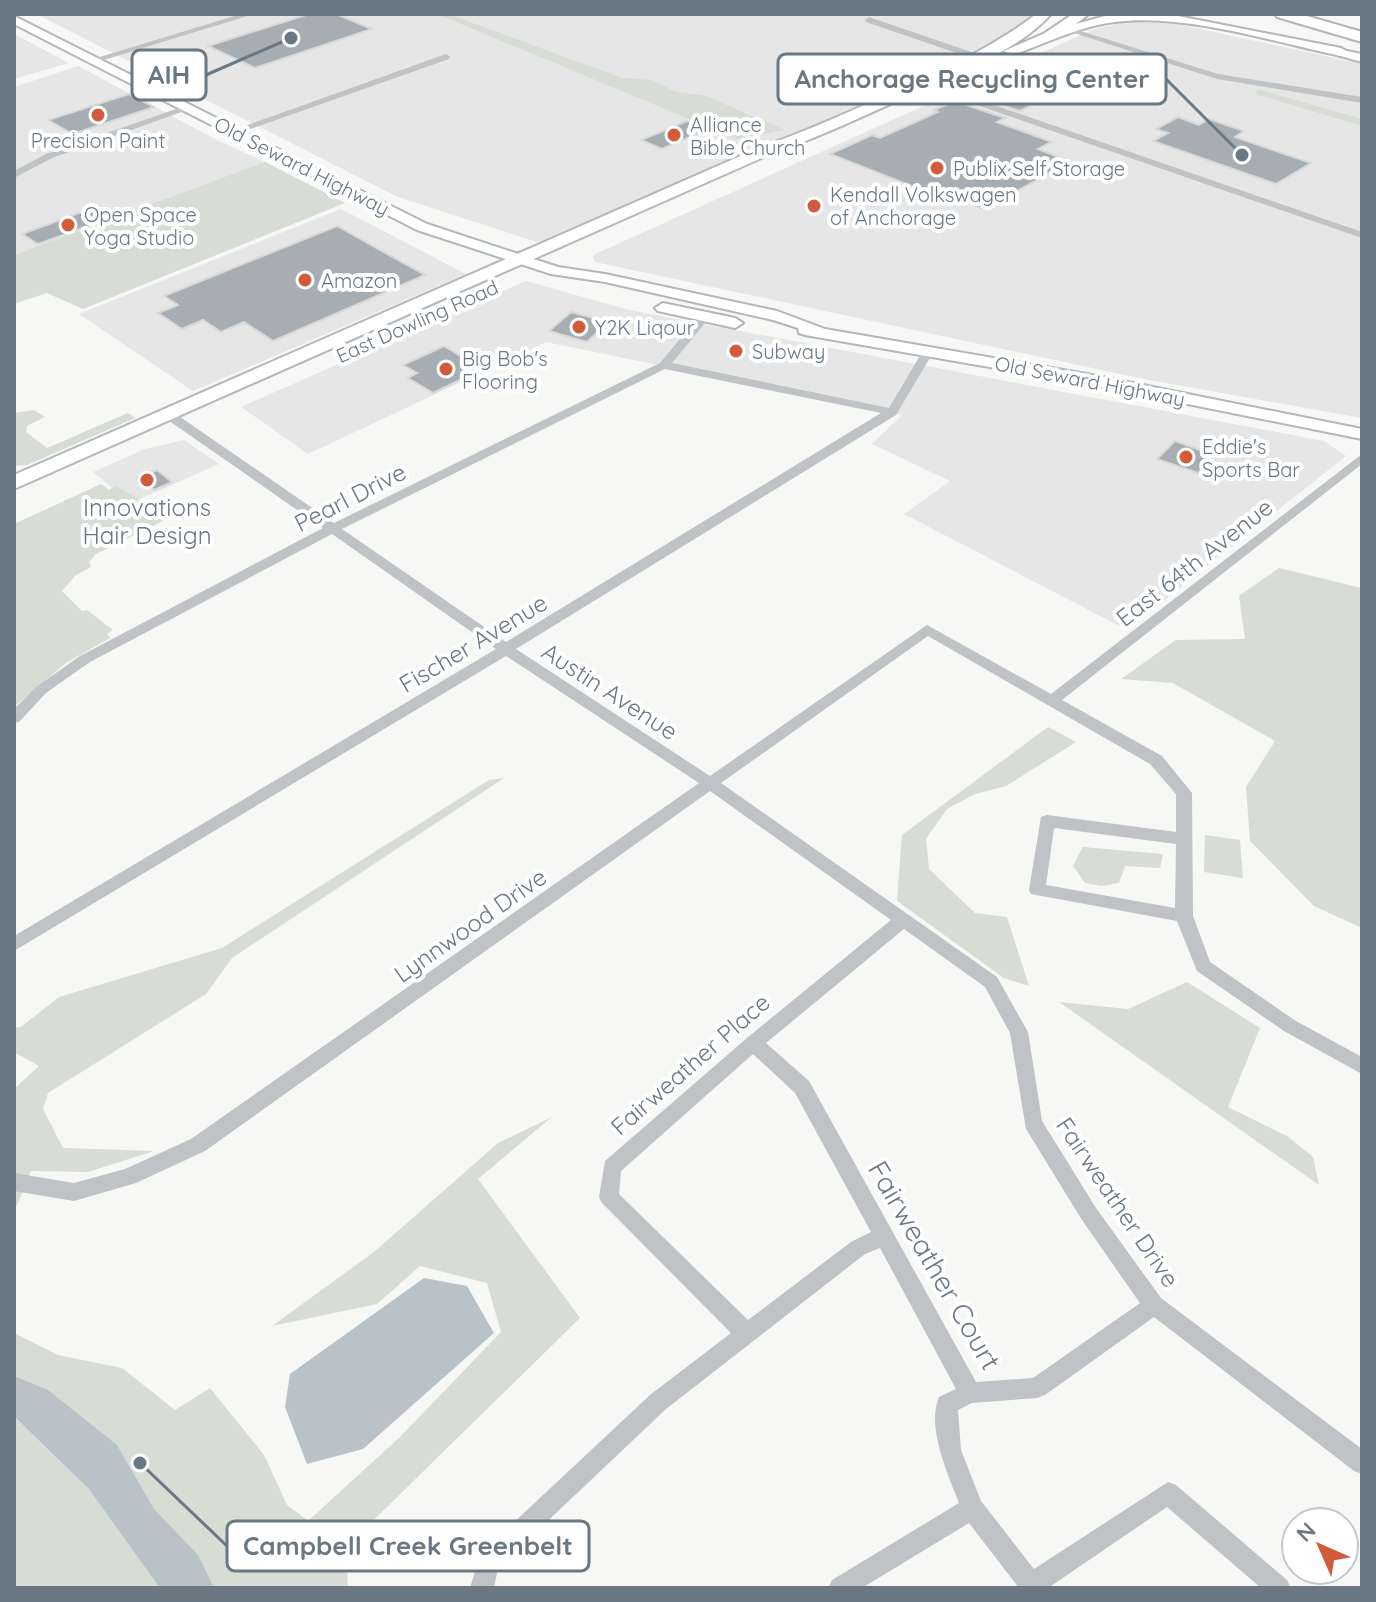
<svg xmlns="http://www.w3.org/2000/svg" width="1376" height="1602" font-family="Quicksand,sans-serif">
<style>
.built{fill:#e5e6e5}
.green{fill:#d7dcd4}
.water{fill:#b9c3c7}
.building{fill:#a7aeb3;stroke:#d9d9d7;stroke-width:2}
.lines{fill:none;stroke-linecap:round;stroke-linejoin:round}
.secondary-casing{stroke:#b1b7bb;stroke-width:4}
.primary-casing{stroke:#b2b7ba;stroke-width:4}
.highway-casing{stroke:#b2b6b9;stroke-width:4}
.street{fill:#bfc3c6;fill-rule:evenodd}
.secondary{fill:#fff;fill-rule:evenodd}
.primary{fill:#fff;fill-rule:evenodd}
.highway{fill:#fff;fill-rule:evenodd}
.poi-dot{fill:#d25b3a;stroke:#fff;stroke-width:3}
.labels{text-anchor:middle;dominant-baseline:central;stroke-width:8;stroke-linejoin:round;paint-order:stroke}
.far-poi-label{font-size:20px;fill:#697883;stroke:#fff;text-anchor:start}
.far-street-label{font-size:20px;fill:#697883;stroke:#fff}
.street-label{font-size:24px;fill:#697883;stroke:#fff}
.poi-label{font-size:24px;fill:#697883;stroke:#fff}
.near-street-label{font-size:28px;fill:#697883;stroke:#fff}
.leader{fill:none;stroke:#697883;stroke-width:3}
.callout-dot{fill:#697883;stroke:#fff;stroke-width:3}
.callout{fill:#fff;stroke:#697883;stroke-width:3}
.callout-label{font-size:26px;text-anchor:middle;font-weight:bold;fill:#697883}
</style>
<rect width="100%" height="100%" fill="#f7f7f5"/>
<path class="built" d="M36,14L876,15L1031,14L1015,31L800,132L537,242L398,197Z
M1154,19L1362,64V418L1144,379L595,262L593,255L1092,30L1130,21Z
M14,34L69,63L14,79Z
M78,66L219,141L265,162L14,255V87Z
M341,209L466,274L193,391L79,314Z
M526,281L629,310L1324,441L1346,456L1127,630L904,514L950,481L872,444L902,415L546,342L308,454L241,407Z
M184,440L219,464L131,503L93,472L145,449Z"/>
<path class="green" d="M437,14H448L622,78L651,80L674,91L706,96L785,130L737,139Z
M1257,89L1362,119V126L1256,94Z
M265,162L345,203L83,309L47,293L14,304V255Z
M34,410L45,417L27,426L26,432L47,448L128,413L135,418L27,465L14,466V413Z
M101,484L109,490L115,486L151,505L163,521L96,554L89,562L91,567L76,575L62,591L82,611L87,610L113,630L107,634L110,638L66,663L14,707V524Z
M1279,568L1362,588V928L1314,906L1250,841L1246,787L1275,741L1173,683L1121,679L1176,640L1245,639L1239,596Z
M1048,727L1076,742L1006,786L975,794L947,809L926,839L929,869L975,913L1007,917L1029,986L1004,978L897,901L902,835Z
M504,778L232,958L206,994L48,1093L43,1109L63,1148L154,1151L88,1172L31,1171L14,1212V1089L39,1066L14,1052V1028L21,1027L59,997L222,948L489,780Z
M1205,835L1240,840L1243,878L1204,872Z
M1083,847L1163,854L1160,868L1125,866L1119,883L1101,886L1085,883L1073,866Z
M1187,982L1260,1028L1228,1107L1287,1136L1313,1157L1319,1185L1059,1002L1128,1009Z
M552,1117L478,1179L580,1318L346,1547L348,1588H14V1333L58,1355L122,1368L175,1410L210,1388L264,1455L287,1505L308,1521L400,1437L501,1332L487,1283L420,1266L377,1304L272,1326L374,1252L498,1143Z"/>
<path class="water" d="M424,1278L467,1286L494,1333L363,1449L307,1464L285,1407L290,1374Z
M14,1376L48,1390L117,1445L154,1509L198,1555L214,1588H160L89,1489L14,1416Z"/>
<path class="building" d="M309,14H336L372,29L255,68L208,46Z
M1047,72L1087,85L1050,103L1042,100L1020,111L970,94L994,83L1010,89Z
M129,94L154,107L73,134L48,120Z
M955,101L1005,118L997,122L1052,142L1038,149L1071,162L983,209L949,195L942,198L830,154L872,135L880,138L938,112L934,110Z
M1178,117L1199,125L1209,119L1244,131L1235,137L1311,163L1276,184L1153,141L1168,133L1156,129Z
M687,121L708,129L662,149L641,140Z
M98,206L114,217L38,244L22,234Z
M337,226L425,275L273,341L244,322L221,332L203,320L182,329L158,313L178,305L164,296Z
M571,312L608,322L587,342L549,331Z
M444,346L459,355L468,350L493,364L433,393L408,378L417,373L403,365Z
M1175,441L1214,455L1198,473L1157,459Z
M157,470L172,482L154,490L138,478Z"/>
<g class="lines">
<defs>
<path id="secondary" d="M14,16L427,224L558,267L605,274L777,311L825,329L1098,376L1362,429V439L1098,386L805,335L799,333L798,328L773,320L605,282L551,274L417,230L14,24Z
M1337,49L1362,54V62L1337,55Z
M663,303L735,318L743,323L735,328L658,311L655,308Z"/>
<path id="primary" d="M1036,14H1051C1021,48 970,67 930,86C875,111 822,136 766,156L14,489V475L754,150C807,131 857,109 907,85C952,65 997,45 1036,14Z
M1073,14H1089L1076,24L1112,14H1168L1341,48L1348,52L1341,56C1274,42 1183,13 1115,22C1081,26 1048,42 1016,54L1011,55L1004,51L1045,33Z"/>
<path id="highway" d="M1275,14H1300L1362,32V42L1277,17Z"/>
</defs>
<use href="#secondary" class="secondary-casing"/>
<use href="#primary" class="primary-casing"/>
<use href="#highway" class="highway-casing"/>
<path class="street" d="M241,14H254L97,62L90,60Z
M869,17L977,54L978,56L971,58L866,22L865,20Z
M1071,28L1218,74L1362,97V103L1217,79L1071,32Z
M446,54L450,57L449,59L236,134L228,132Z
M919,81H925L1362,232V238L919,85Z
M185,106L193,108L52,158L14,178V171L46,154Z
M704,314L710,317L672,363L889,408L924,349L934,351L896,415L516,649L710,776L927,625L1051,694L1362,454V464L1062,700L1162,756L1192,793L1193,916L1210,962L1296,1021L1362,1057V1074L1284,1031L1197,971L1177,921L1031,894L1029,890L1041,817L1047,815L1176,832V794L1150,764L928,636L721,783L997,977L1028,1032L1042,1121L1096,1208L1161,1298L1362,1449V1474L1354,1471L1154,1317L1045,1395L1037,1398L972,1403L958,1410L961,1450L981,1501L1034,1569L1168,1482L1176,1485L1287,1580L1291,1588H1261L1167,1507L1048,1588H1019L969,1523L862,1588H828L832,1580L959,1503C948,1474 926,1427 939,1397L956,1389L880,1248L865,1254L666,1409L498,1568L494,1588H470L480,1554L650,1395L731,1333L602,1203L599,1197L605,1161L747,1038L891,920L710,791L205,1151L136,1183L74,1201L14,1191V1173L74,1183L125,1169L191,1139L699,783L506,656L14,951V936L496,649L332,534L90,662L46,693L19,722L14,723V709L36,687L80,656L323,528L165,418V412H173L334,523L660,363L700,315ZM665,369L881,413L506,642L342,529ZM1054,828L1176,844L1175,908L1046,885ZM904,929L985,987L1010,1033L1026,1129L1082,1220L1140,1303L1033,1378L976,1382L809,1081L766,1043ZM753,1054L795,1093L871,1232L851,1242L748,1320L619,1194L621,1171Z"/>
<use href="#secondary" class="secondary"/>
<use href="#primary" class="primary"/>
<use href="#highway" class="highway"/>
</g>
<g class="poi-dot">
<circle cx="98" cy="115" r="8"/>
<circle cx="674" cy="135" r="8"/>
<circle cx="937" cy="168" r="8"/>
<circle cx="814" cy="206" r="8"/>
<circle cx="68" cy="225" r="8"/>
<circle cx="305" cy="280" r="8"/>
<circle cx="579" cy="327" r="8"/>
<circle cx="736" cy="351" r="8"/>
<circle cx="446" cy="369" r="8"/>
<circle cx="1186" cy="457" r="8"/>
<circle cx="147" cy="480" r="8"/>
</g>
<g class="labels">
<g class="far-poi-label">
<text x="690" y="124">Alliance<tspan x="690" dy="23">Bible Church</tspan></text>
<text x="98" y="140" text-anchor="middle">Precision Paint</text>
<text x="953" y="168">Publix Self Storage</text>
<text x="830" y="194">Kendall Volkswagen<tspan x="830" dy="23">of Anchorage</tspan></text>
<text x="84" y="214">Open Space<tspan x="84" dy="23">Yoga Studio</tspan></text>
<text x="321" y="280">Amazon</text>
<text x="595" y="327">Y2K Liqour</text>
<text x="752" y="351">Subway</text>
<text x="462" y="358">Big Bob's<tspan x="462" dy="23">Flooring</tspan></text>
<text x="1202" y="446">Eddie's<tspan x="1202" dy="23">Sports Bar</tspan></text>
</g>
<g class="far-street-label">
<text transform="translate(302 166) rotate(27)">Old Seward Highway</text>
<text transform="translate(417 321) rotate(-24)">East Dowling Road</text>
<text transform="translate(1090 381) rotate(11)">Old Seward Highway</text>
</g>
<g class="street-label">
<text transform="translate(350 497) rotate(-27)">Pearl Drive</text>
<text transform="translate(1194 562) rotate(-38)">East 64th Avenue</text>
<text transform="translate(473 643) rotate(-31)">Fischer Avenue</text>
<text transform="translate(610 691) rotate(33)">Austin Avenue</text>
<text transform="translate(470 925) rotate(-35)">Lynnwood Drive</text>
<text transform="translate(690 1064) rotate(-41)">Fairweather Place</text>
<text transform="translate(1118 1202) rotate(56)">Fairweather Drive</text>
</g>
<g class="poi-label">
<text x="147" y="507">Innovations<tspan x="147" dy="28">Hair Design</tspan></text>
</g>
<g class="near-street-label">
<text transform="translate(935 1265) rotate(60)">Fairweather Court</text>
</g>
</g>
<path class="leader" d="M291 38L206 75M1242 155L1166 79M140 1463L227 1546"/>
<g class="callout-dot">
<circle cx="291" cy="38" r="8"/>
<circle cx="1242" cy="155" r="8"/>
<circle cx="140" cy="1463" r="8"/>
</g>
<g class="callout">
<rect x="132" y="50" width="74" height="50" rx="8"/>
<rect x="778" y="54" width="388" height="50" rx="8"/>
<rect x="227" y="1521" width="362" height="50" rx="8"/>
</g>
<g class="callout-label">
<text x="169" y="84">AIH</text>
<text x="972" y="88">Anchorage Recycling Center</text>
<text x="408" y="1555">Campbell Creek Greenbelt</text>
</g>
<rect width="1376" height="1602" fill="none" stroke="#697883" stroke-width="32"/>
<g transform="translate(1320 1546) rotate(315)"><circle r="38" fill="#ffffff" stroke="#c3c9cd" stroke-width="2"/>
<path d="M0-6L14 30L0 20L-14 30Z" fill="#d25b3a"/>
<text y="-12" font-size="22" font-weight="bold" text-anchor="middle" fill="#697883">N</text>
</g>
</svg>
